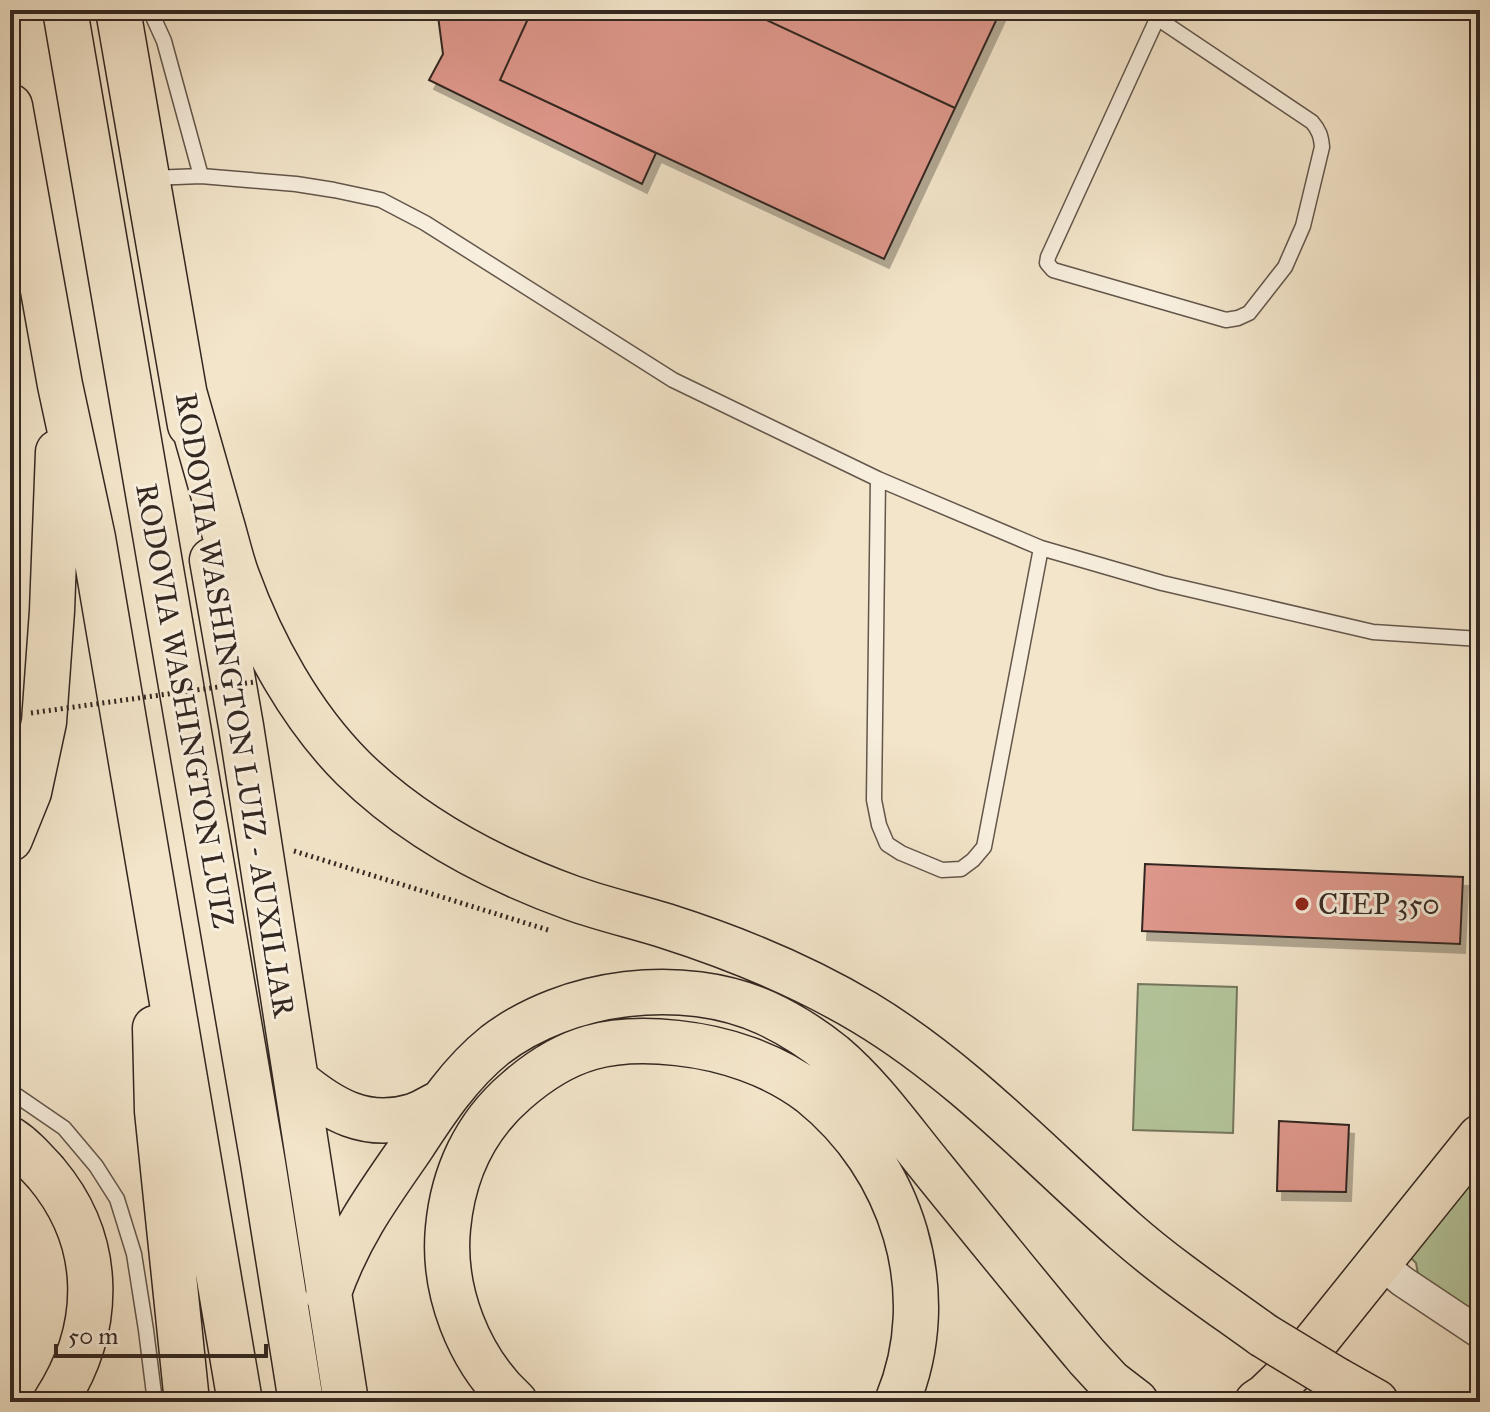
<svg xmlns="http://www.w3.org/2000/svg" width="1490" height="1412" font-family="'IM FELL Great Primer',serif">
<style>
.green{fill:#b4c69c;stroke:#74765e;stroke-width:2}
.building{fill:#de978b;stroke:#332721;stroke-width:2;filter:url(#shadow)}
.lines{fill:none;stroke-linecap:round;stroke-linejoin:round}
.lane-casing{stroke:#63564b;stroke-width:17}
.street-casing{stroke:#63564b;stroke-width:33}
.highway-casing{stroke:#332721;stroke-width:47}
.path{stroke:#332721;stroke-width:5;stroke-dasharray:2 4;stroke-linecap:butt}
.lane{stroke:#f7eedd;stroke-width:14}
.street{stroke:#f7eedd;stroke-width:30}
.highway{stroke:#f3e5ca;stroke-width:44}
.highway-bridge-casing{stroke:#332721;stroke-width:47;stroke-linecap:butt}
.path-bridge{stroke:#332721;stroke-width:5;stroke-dasharray:2 4;stroke-linecap:butt}
.highway-bridge{stroke:#f3e5ca;stroke-width:44}
.poi-dot{fill:#8f2418;stroke:#f7eedd;stroke-width:3}
.labels{text-anchor:middle;dominant-baseline:central;stroke-width:6;stroke-linejoin:round;paint-order:stroke}
.street-label{font-size:30px;fill:#332721;stroke:#f7eedd}
.poi-label{font-size:30px;fill:#332721;stroke:#f7eedd;text-anchor:start}
</style>
<defs>
<filter id="shadow"><feDropShadow dx="5" dy="9" stdDeviation="0" flood-color="#0004"/></filter>
</defs>
<rect width="100%" height="100%" fill="#f3e5ca"/>
<filter id="stains"><feTurbulence type="fractalNoise" baseFrequency=".0025" numOctaves="4"/><feColorMatrix values="0 0 0 0 .2 0 0 0 0 .09 0 0 0 0 .02 0 0 0 .5 -.17"/></filter>
<radialGradient id="worn" r=".72"><stop offset=".6" stop-color="#630" stop-opacity="0"/><stop offset="1" stop-color="#630" stop-opacity=".3"/></radialGradient>
<path class="green" d="M1138,984L1237,987L1233,1133L1133,1130Z
M1480,1163V1326L1418,1274L1416,1263L1406,1253Z"/>
<path class="building" d="M441,10H532L500,80L656,153L642,184L429,80L443,54L438,16Z
M532,10H745L955,108L884,259L500,80Z
M745,10H1001L955,108Z
M1145,864L1463,877L1460,944L1142,931Z
M1279,1121L1349,1125L1346,1192L1277,1191Z"/>
<g class="lines">
<defs>
<path id="lane" d="M150,10L164,41L201,176
M1145,10L1312,122C1319,130 1321,136 1322,147L1303,226L1285,267L1249,313L1238,318L1226,320L1053,270L1047,263L1048,257L1157,19
M151,178L201,176L296,184L334,190L381,200L425,223L673,380L878,479L1041,548L1162,583L1373,632L1480,639
M878,479L874,800L879,825L887,844L901,853L942,870L961,869L973,860L984,847L1041,548
M10,1091L64,1128L96,1166L117,1199L134,1254L146,1330L155,1402"/>
<path id="street" d="M1379,1262L1402,1281L1480,1333"/>
<path id="highway" d="M65,10L263,1163L301,1402
M118,10L190,425
M10,106L60,385L93,538L240,1402
M185,395C197,436 208,477 220,518C226,537 230,557 237,576C262,645 301,716 353,768C414,828 492,869 572,898C603,909 634,916 666,926C735,948 803,976 865,1013C963,1072 1040,1156 1125,1231C1168,1269 1216,1301 1263,1335
M212,560L241,726L346,1402
M10,839L29,792L44,722L52,611L58,452
M155,1028L157,1111L187,1402
M297,1081C332,1110 366,1130 413,1116C423,1113 433,1106 442,1102
M10,1139C24,1148 35,1161 46,1173C104,1242 103,1328 55,1402
M328,1295C348,1237 376,1198 411,1148C435,1111 460,1073 495,1045C567,990 683,975 766,1013C790,1024 813,1039 833,1055C872,1088 901,1130 933,1169C984,1232 1035,1295 1087,1357L1110,1382L1136,1402
M1337,1380L1376,1402
M515,1402C468,1359 442,1290 448,1228C453,1174 475,1126 516,1091C567,1046 611,1036 677,1043C724,1048 773,1064 811,1093C902,1166 943,1292 897,1402
M1257,1402L1266,1396L1292,1371L1480,1137"/>
</defs>
<use href="#lane" class="lane-casing"/>
<use href="#street" class="street-casing"/>
<use href="#highway" class="highway-casing"/>
<path class="path" d="M10,509L16,560
M294,851L548,930
M1170,1395C1187,1399 1206,1402 1223,1396"/>
<use href="#lane" class="lane"/>
<use href="#street" class="street"/>
<use href="#highway" class="highway"/>
<defs>
<path id="highway-bridge" d="M1263,1335L1337,1380"/>
</defs>
<use href="#highway-bridge" class="highway-bridge-casing"/>
<path class="path-bridge" d="M31,713L254,682"/>
<use href="#highway-bridge" class="highway-bridge"/>
</g>
<circle class="poi-dot" cx="1302" cy="904" r="8"/>
<g class="labels">
<g class="street-label">
<text transform="translate(235 705) rotate(81)">RODOVIA WASHINGTON LUIZ - AUXILIAR</text>
<text transform="translate(185 706) rotate(80)">RODOVIA WASHINGTON LUIZ</text>
</g>
<g class="poi-label">
<text x="1318" y="904">CIEP 350</text>
</g>
</g>
<rect width="1490" height="1412" fill="none" stroke="#f3e5ca" stroke-width="40"/>
<rect x="12" y="12" width="1466" height="1388" fill="none" stroke="#332721" stroke-width="4"/>
<rect x="20" y="20" width="1450" height="1372" fill="none" stroke="#332721" stroke-width="2"/>
<path d="M56 1344v12h210v-12" fill="none" stroke="#332721" stroke-width="4"/>
<text x="68" y="1344" font-size="24" fill="#332721" stroke="#f7eedd" stroke-width="6" paint-order="stroke">50 m</text>
<rect width="100%" height="100%" filter="url(#stains)"/>
<rect width="100%" height="100%" fill="url(#worn)"/>
</svg>
